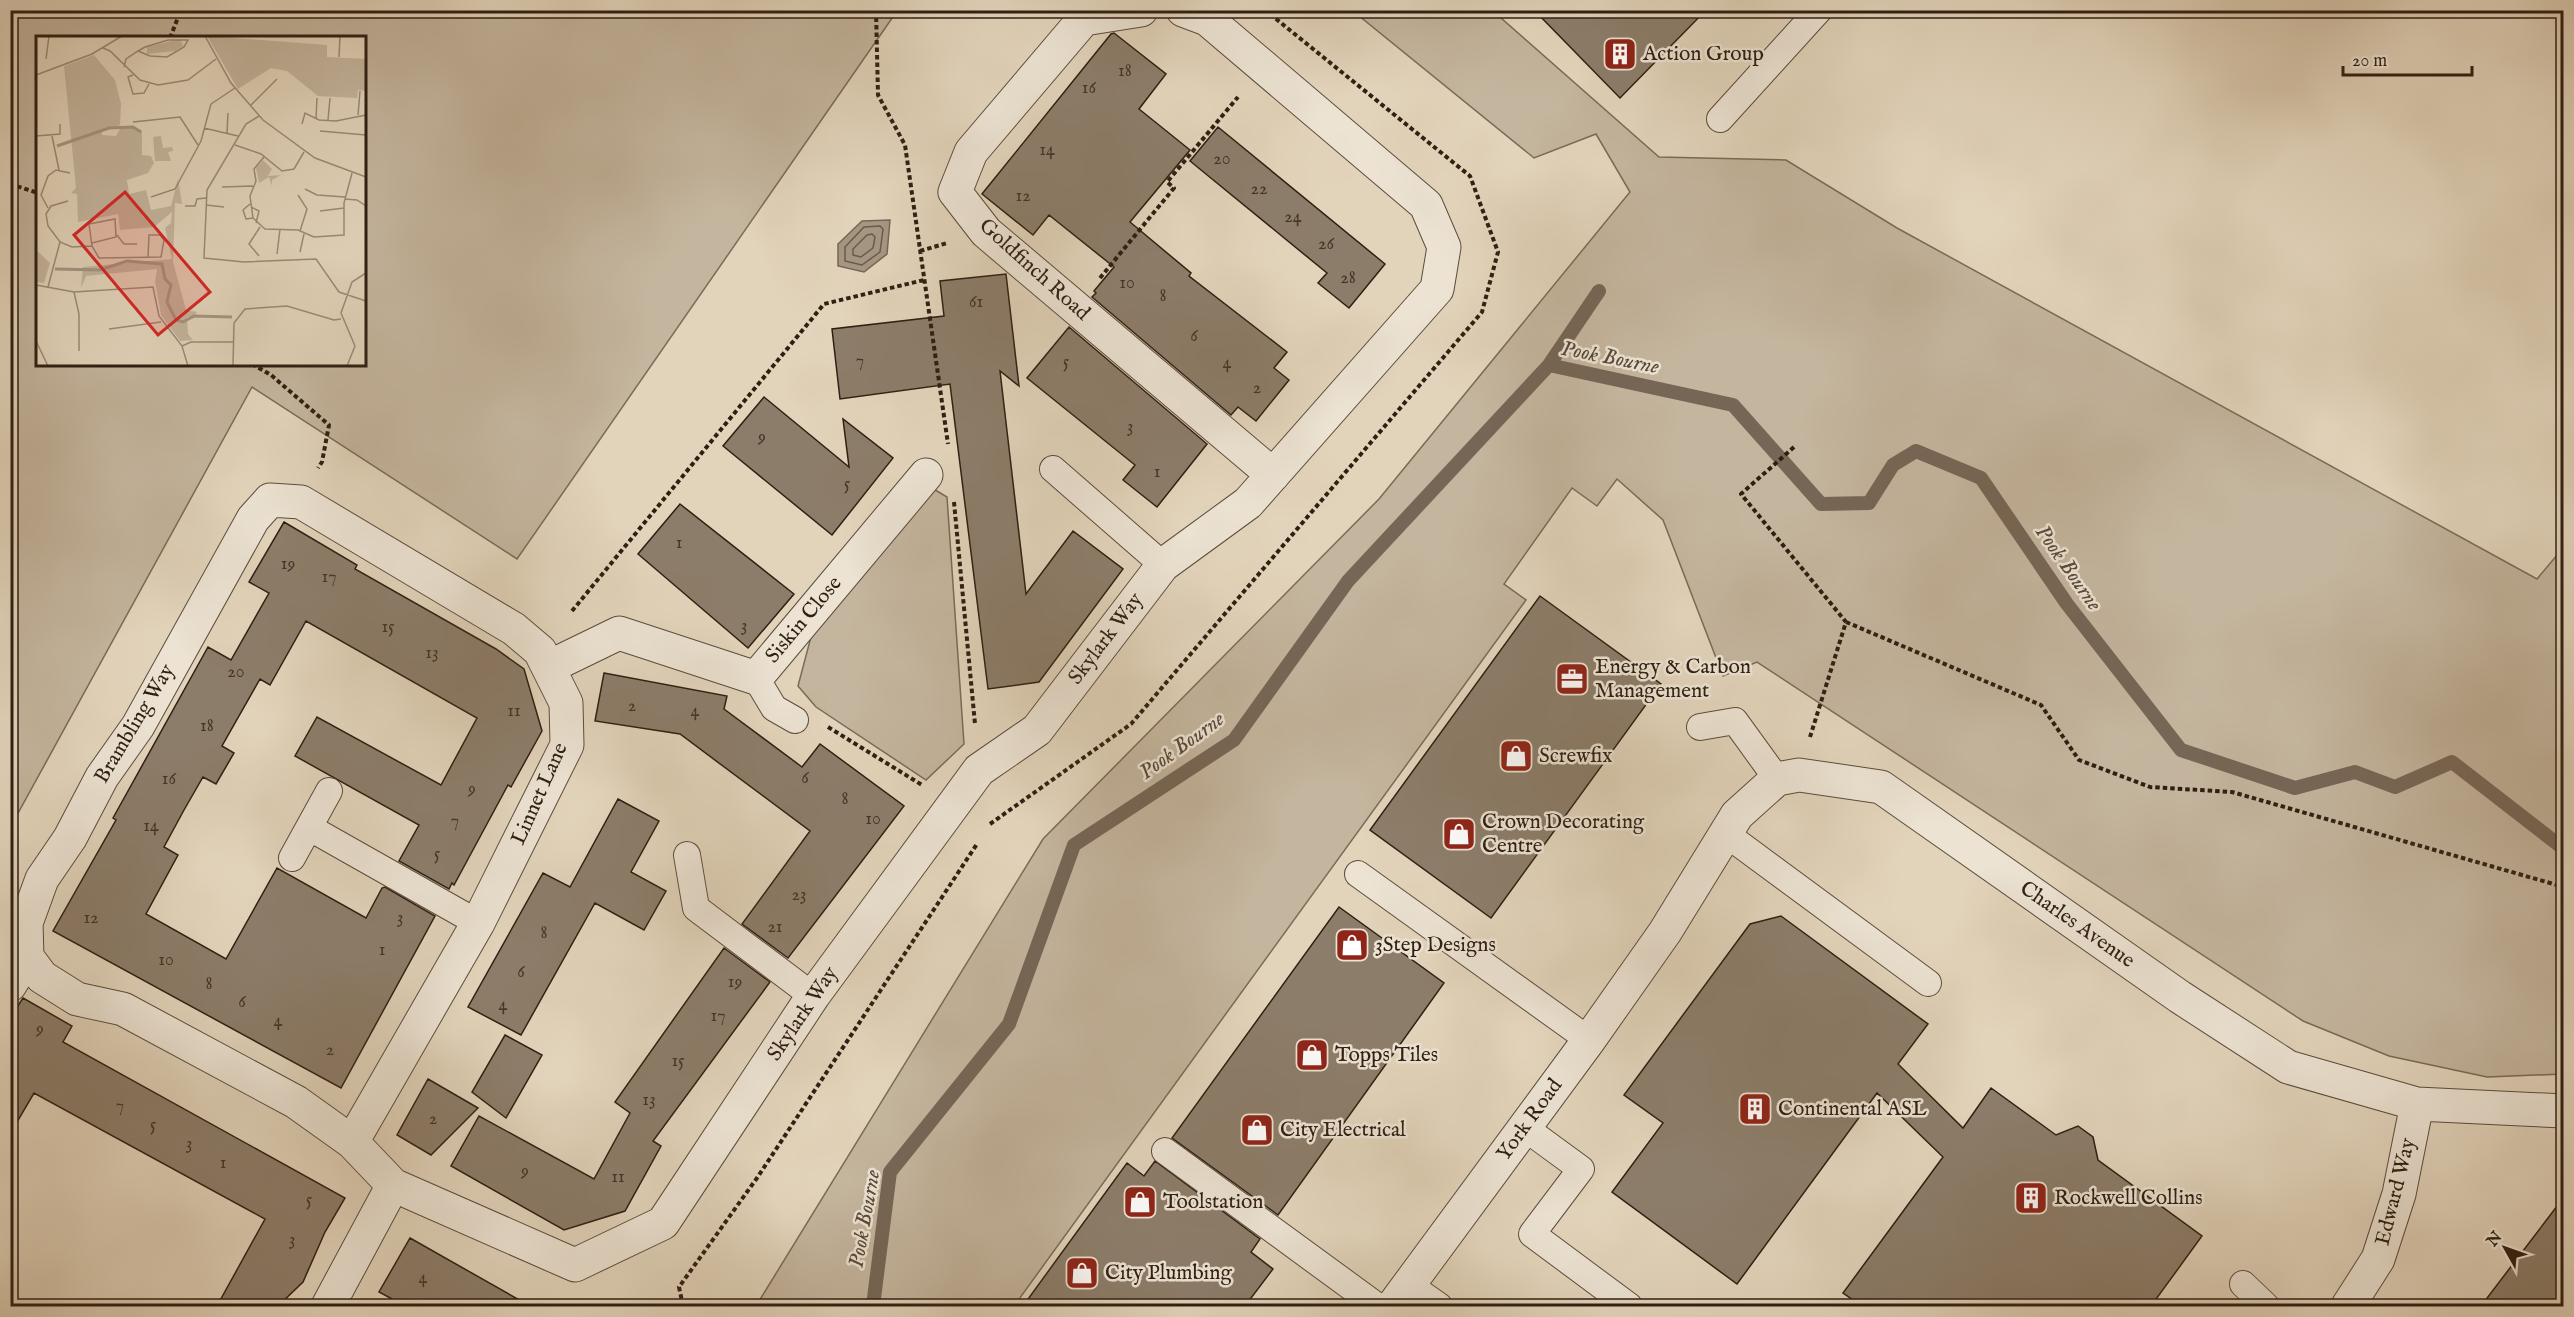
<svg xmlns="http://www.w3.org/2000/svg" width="2574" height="1317" font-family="'IM FELL English',serif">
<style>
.green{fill:#c4b59e;stroke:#7a6a58;stroke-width:1.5;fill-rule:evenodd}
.water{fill:#a59682;stroke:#766656;stroke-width:1.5}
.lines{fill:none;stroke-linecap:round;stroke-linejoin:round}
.shore{stroke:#6a5a4a;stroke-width:1.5}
.stream{stroke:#766656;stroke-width:14}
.building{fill:#8c7d6a;stroke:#2f1f13;stroke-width:1.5}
.lane-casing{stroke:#5c4c3d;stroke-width:28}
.street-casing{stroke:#5c4c3d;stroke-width:35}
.path{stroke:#2f1f13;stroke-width:4;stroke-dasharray:4.5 3;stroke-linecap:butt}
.lane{stroke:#ece3d3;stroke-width:26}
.street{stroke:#ece3d3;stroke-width:33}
.labels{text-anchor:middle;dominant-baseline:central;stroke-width:5;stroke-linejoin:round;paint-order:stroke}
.number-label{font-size:18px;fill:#463629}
.poi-label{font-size:21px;fill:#2f1f13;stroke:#ece3d3;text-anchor:start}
.street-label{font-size:21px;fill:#2f1f13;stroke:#ece3d3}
.water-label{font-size:22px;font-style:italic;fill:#58493a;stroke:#ece3d3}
.inset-river{fill:none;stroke:#a59682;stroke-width:3}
.inset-road{fill:none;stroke:#9a8c78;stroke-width:1.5}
.view{fill:#d62828;fill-opacity:0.15;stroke:#d62828;stroke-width:3}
.inset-edge{fill:none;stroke:#2f1f13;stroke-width:3}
</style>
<rect width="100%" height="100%" fill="#e2d4bb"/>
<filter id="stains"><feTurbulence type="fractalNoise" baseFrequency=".00333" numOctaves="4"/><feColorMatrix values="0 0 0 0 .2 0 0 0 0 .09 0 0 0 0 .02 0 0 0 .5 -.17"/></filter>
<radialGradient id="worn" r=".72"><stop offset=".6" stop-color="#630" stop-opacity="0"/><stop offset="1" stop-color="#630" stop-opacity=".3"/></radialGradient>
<path class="green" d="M11,10H897V11L517,559L252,387L11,826ZM38,38H364V364H38Z
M1353,11H1493L1659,157L1786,160L1897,228L2537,579L2563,548V1074L2487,1077L2389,1056L2303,1021L1757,662L1723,676L1663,520L1617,479L1597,506L1572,488L1504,584L1526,600L1014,1306H756L1043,839L1379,499L1630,192L1596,134L1534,158Z
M932,488L947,497L964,744L926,780L816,707L798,686L812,633Z"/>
<path class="water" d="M890,220L887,254L864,272L838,266V244L862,221Z"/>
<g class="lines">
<path class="shore" d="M880,226L883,229L880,252L862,265L845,261V247L864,227Z
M872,234L875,237L873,248L861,257L853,255V249L867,235Z"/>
<path class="stream" d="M1549,365L1599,291
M873,1306L890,1172L1009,1024L1074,845L1234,740L1348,581L1549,365L1733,405L1821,504L1869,503L1893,465L1916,451L1981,478L2067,604L2181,750L2295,788L2355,772L2395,787L2452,762L2564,849"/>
</g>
<path class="building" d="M1534,10H1706L1620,98Z
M1114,33L1166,74L1139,109L1190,150L1130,222L1191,273L1189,276L1287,352L1274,368L1289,380L1256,421L1238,407L1231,415L1092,297L1096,293L1094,291L1114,267L1049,215L1033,235L982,194L1111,34Z
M1218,127L1385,264L1349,308L1318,283L1327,273L1190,161Z
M1006,274L1019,386L1000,371L1026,594L1073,531L1123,569L1039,682L988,689L950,384L840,399L832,329L944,316L940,281Z
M1069,327L1207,444L1157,507L1123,480L1135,465L1027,378Z
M764,397L849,467L843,419L893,458L832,535L723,446Z
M680,504L794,594L748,648L638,554Z
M284,522L357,565L355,569L496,649L524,669L542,731L511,787L508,785L454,885L452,883L449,889L399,861L419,825L295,756L317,717L441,785L477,718L306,621L270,685L260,679L222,746L234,753L216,784L203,777L184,810L164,847L178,855L146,914L226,959L277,868L366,918L382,888L385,887L435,916L341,1088L53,931L116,820L113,818L208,647L231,660L269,593L249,582Z
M1540,596L1661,684L1491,918L1370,830Z
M604,673L727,696L724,709L802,767L820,744L904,806L788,958L742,924L810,831L680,734L595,721Z
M618,799L659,821L631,872L666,891L644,930L595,903L521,1035L468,1007L543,873L570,887Z
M1339,907L1444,983L1278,1215L1172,1138Z
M1781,916L1928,1024L1898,1064L1963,1128L1991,1088L2056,1135L2078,1126L2093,1137L2098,1160L2202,1236L2151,1306H1862L1843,1293L1943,1157L1877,1093L1737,1284L1612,1192L1663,1123L1624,1095L1750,924Z
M724,948L770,982L653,1141L661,1146L625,1211L564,1230L451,1166L479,1116L594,1179L630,1113L615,1102Z
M23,998L72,1026L63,1042L345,1198L325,1232L303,1282L278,1306H217L265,1219L34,1093L10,1134V1018Z
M505,1035L542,1055L506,1118L472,1092Z
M428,1079L478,1108L431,1155L397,1135Z
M1155,1161L1260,1239L1251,1252L1273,1269L1245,1306H1023L1127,1163L1144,1176Z
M2564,1197V1306H2481Z
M410,1238L530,1306H405L379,1292Z"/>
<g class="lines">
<defs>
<path id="lane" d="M1720,119L1819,10
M1053,469L1163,565
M756,678L774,708L795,720
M1700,727L1735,721L1777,779
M310,828L478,923
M1726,834L1928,983
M687,855L696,908L813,996
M292,858L329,791
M1358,874L1589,1040
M1525,1128L1581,1169L1532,1234L1629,1306
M1165,1151L1377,1306
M2243,1284L2266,1306
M1409,1285L1439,1306"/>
<path id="street" d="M1141,10L1084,19L971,152L955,192L986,232L1273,475
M549,667L619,633L756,678L926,475
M10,985L27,957
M352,1142L478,923L567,745L566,703L540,651L514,629L301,502L270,500L253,519L138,726L102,777L70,838L42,879L26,923L27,957L42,977L77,999L123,1009L296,1102L352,1142L393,1185
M328,1306L393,1185L575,1265L663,1223L813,996L979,770L1037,730L1163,565L1248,503L1437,289L1444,247L1426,205L1207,19L1183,10
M1393,1306L1589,1040L1665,932L1737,815L1777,779L1799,775L1881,787L2180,997L2288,1067L2417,1104L2564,1111
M2348,1306L2378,1259L2399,1194L2417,1104"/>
</defs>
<use href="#lane" class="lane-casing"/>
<use href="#street" class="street-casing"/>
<path class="path" d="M876,10L878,95L905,145L948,444
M170,38L181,10
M10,184L38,193
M920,251L947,243
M1100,278L1174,188L1167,182L1238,97
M252,364L271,375L329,425L322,462L318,468
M1794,447L1741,494L1846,622L1810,737
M954,502L975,724
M572,611L824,304L924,280
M1846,622L2041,705L2079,760L2150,787L2232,792L2564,887
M828,727L922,785
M990,824L1131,724L1482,312L1498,252L1470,176L1265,10
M683,1306L679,1287L757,1178L977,844"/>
<use href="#lane" class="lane"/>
<use href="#street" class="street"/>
</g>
<defs>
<symbol id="building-square" viewBox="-11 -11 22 22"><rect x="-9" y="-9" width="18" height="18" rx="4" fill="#8f2418" stroke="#ece3d3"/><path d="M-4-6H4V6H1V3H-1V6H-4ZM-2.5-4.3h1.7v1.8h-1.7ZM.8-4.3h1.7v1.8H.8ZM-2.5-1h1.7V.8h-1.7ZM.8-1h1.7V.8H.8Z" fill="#fff"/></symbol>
<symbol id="office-square" viewBox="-11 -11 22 22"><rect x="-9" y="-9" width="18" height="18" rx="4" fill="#8f2418" stroke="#ece3d3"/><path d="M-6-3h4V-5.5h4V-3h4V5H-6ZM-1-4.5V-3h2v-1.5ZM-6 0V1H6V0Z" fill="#fff"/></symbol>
<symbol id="shop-square" viewBox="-11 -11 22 22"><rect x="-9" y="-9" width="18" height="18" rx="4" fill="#8f2418" stroke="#ece3d3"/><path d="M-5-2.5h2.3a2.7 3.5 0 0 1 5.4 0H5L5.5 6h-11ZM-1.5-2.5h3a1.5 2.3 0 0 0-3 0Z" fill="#fff"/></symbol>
</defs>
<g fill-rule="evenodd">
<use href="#building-square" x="1601" y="35" width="38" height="38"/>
<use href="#office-square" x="1553" y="660" width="38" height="38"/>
<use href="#shop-square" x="1497" y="737" width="38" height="38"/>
<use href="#shop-square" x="1440" y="815" width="38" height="38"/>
<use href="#shop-square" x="1333" y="926" width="38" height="38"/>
<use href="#shop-square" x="1293" y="1036" width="38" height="38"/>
<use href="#building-square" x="1736" y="1090" width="38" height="38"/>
<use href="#shop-square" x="1238" y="1111" width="38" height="38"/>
<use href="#building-square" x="2012" y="1179" width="38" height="38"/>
<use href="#shop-square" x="1121" y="1183" width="38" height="38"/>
<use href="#shop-square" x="1063" y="1254" width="38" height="38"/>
</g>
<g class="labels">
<g class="number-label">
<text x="1125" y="71">18</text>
<text x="1089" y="88">16</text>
<text x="1047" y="150">14</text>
<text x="1222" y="159">20</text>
<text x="1259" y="189">22</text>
<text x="1023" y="196">12</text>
<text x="1293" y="217">24</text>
<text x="1326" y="244">26</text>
<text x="1348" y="278">28</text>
<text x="1127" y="283">10</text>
<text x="1163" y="296">8</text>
<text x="976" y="302">61</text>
<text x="1194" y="336">6</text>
<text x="860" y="361">7</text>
<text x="1066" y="362">5</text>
<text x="1227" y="363">4</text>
<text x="1257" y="388">2</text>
<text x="1130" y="427">3</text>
<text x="762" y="437">9</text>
<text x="1157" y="472">1</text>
<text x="847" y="484">5</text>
<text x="679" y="543">1</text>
<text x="288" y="564">19</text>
<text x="329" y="577">17</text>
<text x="744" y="626">3</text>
<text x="388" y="627">15</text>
<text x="432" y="653">13</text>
<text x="236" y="672">20</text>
<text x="632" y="706">2</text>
<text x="514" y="711">11</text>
<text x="695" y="711">4</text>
<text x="207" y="726">18</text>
<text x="805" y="778">6</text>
<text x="169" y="779">16</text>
<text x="472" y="789">9</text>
<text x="845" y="799">8</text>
<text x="873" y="819">10</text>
<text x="455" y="821">7</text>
<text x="151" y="826">14</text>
<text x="437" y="854">5</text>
<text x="799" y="895">23</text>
<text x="91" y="918">12</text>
<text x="400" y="918">3</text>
<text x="775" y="927">21</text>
<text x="544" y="933">8</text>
<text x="382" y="950">1</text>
<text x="166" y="960">10</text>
<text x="521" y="972">6</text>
<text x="735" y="982">19</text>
<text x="209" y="984">8</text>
<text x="242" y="1002">6</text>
<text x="503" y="1005">4</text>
<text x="718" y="1016">17</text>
<text x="278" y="1021">4</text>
<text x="40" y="1029">9</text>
<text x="330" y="1050">2</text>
<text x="678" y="1061">15</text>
<text x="649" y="1100">13</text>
<text x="120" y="1106">7</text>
<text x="433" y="1119">2</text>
<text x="153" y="1125">5</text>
<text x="189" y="1144">3</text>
<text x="223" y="1163">1</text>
<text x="525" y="1171">9</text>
<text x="618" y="1177">11</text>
<text x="309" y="1200">5</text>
<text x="292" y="1240">3</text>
<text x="423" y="1278">4</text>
</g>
<g class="poi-label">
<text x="1643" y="54">Action Group</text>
<text x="1595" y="667">Energy &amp; Carbon<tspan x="1595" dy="24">Management</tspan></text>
<text x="1539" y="756">Screwfix</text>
<text x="1482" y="822">Crown Decorating<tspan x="1482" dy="24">Centre</tspan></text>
<text x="1375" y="945">3Step Designs</text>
<text x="1335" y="1055">Topps Tiles</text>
<text x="1778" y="1109">Continental ASL</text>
<text x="1280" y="1130">City Electrical</text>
<text x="2054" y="1198">Rockwell Collins</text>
<text x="1163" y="1202">Toolstation</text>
<text x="1105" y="1273">City Plumbing</text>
</g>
<g class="street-label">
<text transform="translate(1034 270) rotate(42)">Goldfinch Road</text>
<text transform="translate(804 620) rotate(-50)">Siskin Close</text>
<text transform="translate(1106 639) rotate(-53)">Skylark Way</text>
<text transform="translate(135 724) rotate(-59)">Brambling Way</text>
<text transform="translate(540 794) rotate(-66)">Linnet Lane</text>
<text transform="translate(2077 925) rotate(35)">Charles Avenue</text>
<text transform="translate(803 1014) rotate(-56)">Skylark Way</text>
<text transform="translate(1530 1120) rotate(-54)">York Road</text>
<text transform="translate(2396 1192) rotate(-76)">Edward Way</text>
</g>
<g class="water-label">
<text transform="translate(1610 358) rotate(11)">Pook Bourne</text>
<text transform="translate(2068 568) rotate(55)">Pook Bourne</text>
<text transform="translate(1182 746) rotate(-36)">Pook Bourne</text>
<text transform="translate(865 1219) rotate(-80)">Pook Bourne</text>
</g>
</g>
<g transform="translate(36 36)">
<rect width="330" height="330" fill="#e2d4bb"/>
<path d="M171,0L291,9V21L330,23V55L322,54L321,62L282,60L251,35L235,32L202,53ZM144,3L147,10L139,15L111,18V11ZM58,19L79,44L85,68L84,89L66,95V99L80,100L85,91L94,90L106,95V119L115,120L118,127L112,137L91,144L93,158L110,154L115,174L135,170L142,143L146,168L139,167L137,226L150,274L161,276L157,283L151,281L152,298L157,304L144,305L125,279L119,245L121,233L50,240L45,252L47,231L136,223L129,192L135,187L136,176L118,191L84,194L82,178L42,186L41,158L35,157L40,152L28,30ZM125,100L127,112L136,111L137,115L132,116L135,125H119L117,101ZM227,124L236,133L232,140L245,139L236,144V150L233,141L223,147L220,132ZM0,214L14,227L8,247L0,246Z" fill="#c4b59e"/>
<path class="inset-river" d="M21,110L73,92L97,91L105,96M19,233L64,234L91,225L126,228L129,243L135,249L131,266L140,284L147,286L158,280L196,281"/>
<path class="inset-road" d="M169,0L195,47L227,84L279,122L330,141M67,12L74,15L104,44L122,49L152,44L180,23M303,21L304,0M10,23L13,0M88,31L90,23L102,15L109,11L132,4H152L148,11L131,21L114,20L102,15M0,39L56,18L86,0M97,39L92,41L97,58L108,57L113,48M175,68L199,52M214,70L241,43M322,79L324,55M223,80L210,88L171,154L168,222L208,226L280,223L303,256L330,265M280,82L281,62M292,84L294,62M97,86L144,81L162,109M266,88L269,77L283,84L300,85L330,79M168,92L202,100M284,95L330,99M191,97L192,77M0,100L24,98V88M16,100L23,134M199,109L225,118L246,135L258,133L268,116M228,121L218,133L220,145L214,160L217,182L229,193L262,194L278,201L308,199V167L316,137M186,151L217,150M269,153L281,159L309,161M262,159L271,173L264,195M115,161L139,153L165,105L175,68M309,163L321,164L330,170M32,165L15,170L10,178L12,190L24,206L36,211L56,210L63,222L125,221L128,204L124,199H113L112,221M214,168L207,174L210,183L217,182M170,169L188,171M149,170H159L161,163L170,162M215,171L223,175L220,187M12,172L5,159L12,140L20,134L34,137M284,175L308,172M81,199L88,208H101M56,210L53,188L79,183L80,201L56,207M264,216L268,198M241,218L244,193M223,220L213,208L224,191M0,249L38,256L117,251L123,280L146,310L152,330M12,251L24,206M38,256L43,278V315M73,293L125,286M0,305L12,330M146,310L155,306H198M197,330L198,287L209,273L251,270L298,284L305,283M311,330L319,310L305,277L316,246L330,237"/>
<path class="view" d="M89,156L174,256L122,299L38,199Z"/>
<rect width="330" height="330" class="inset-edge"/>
</g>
<rect width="2574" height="1317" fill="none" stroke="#e2d4bb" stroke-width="36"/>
<rect x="12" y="12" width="2550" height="1293" fill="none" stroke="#2f1f13" stroke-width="3"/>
<rect x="18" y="18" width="2538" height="1281" fill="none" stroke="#2f1f13" stroke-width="1.5"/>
<g transform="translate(2505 1248) rotate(310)" stroke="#ece3d3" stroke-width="4.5" paint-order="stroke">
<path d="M0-4.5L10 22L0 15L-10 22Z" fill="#2f1f13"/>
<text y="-9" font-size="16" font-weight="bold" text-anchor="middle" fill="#2f1f13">N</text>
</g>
<path d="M2343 66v9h129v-9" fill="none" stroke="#2f1f13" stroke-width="3"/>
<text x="2352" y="66" font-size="18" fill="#2f1f13" stroke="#ece3d3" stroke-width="4.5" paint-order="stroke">20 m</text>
<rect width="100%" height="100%" filter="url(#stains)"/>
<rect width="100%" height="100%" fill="url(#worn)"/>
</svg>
